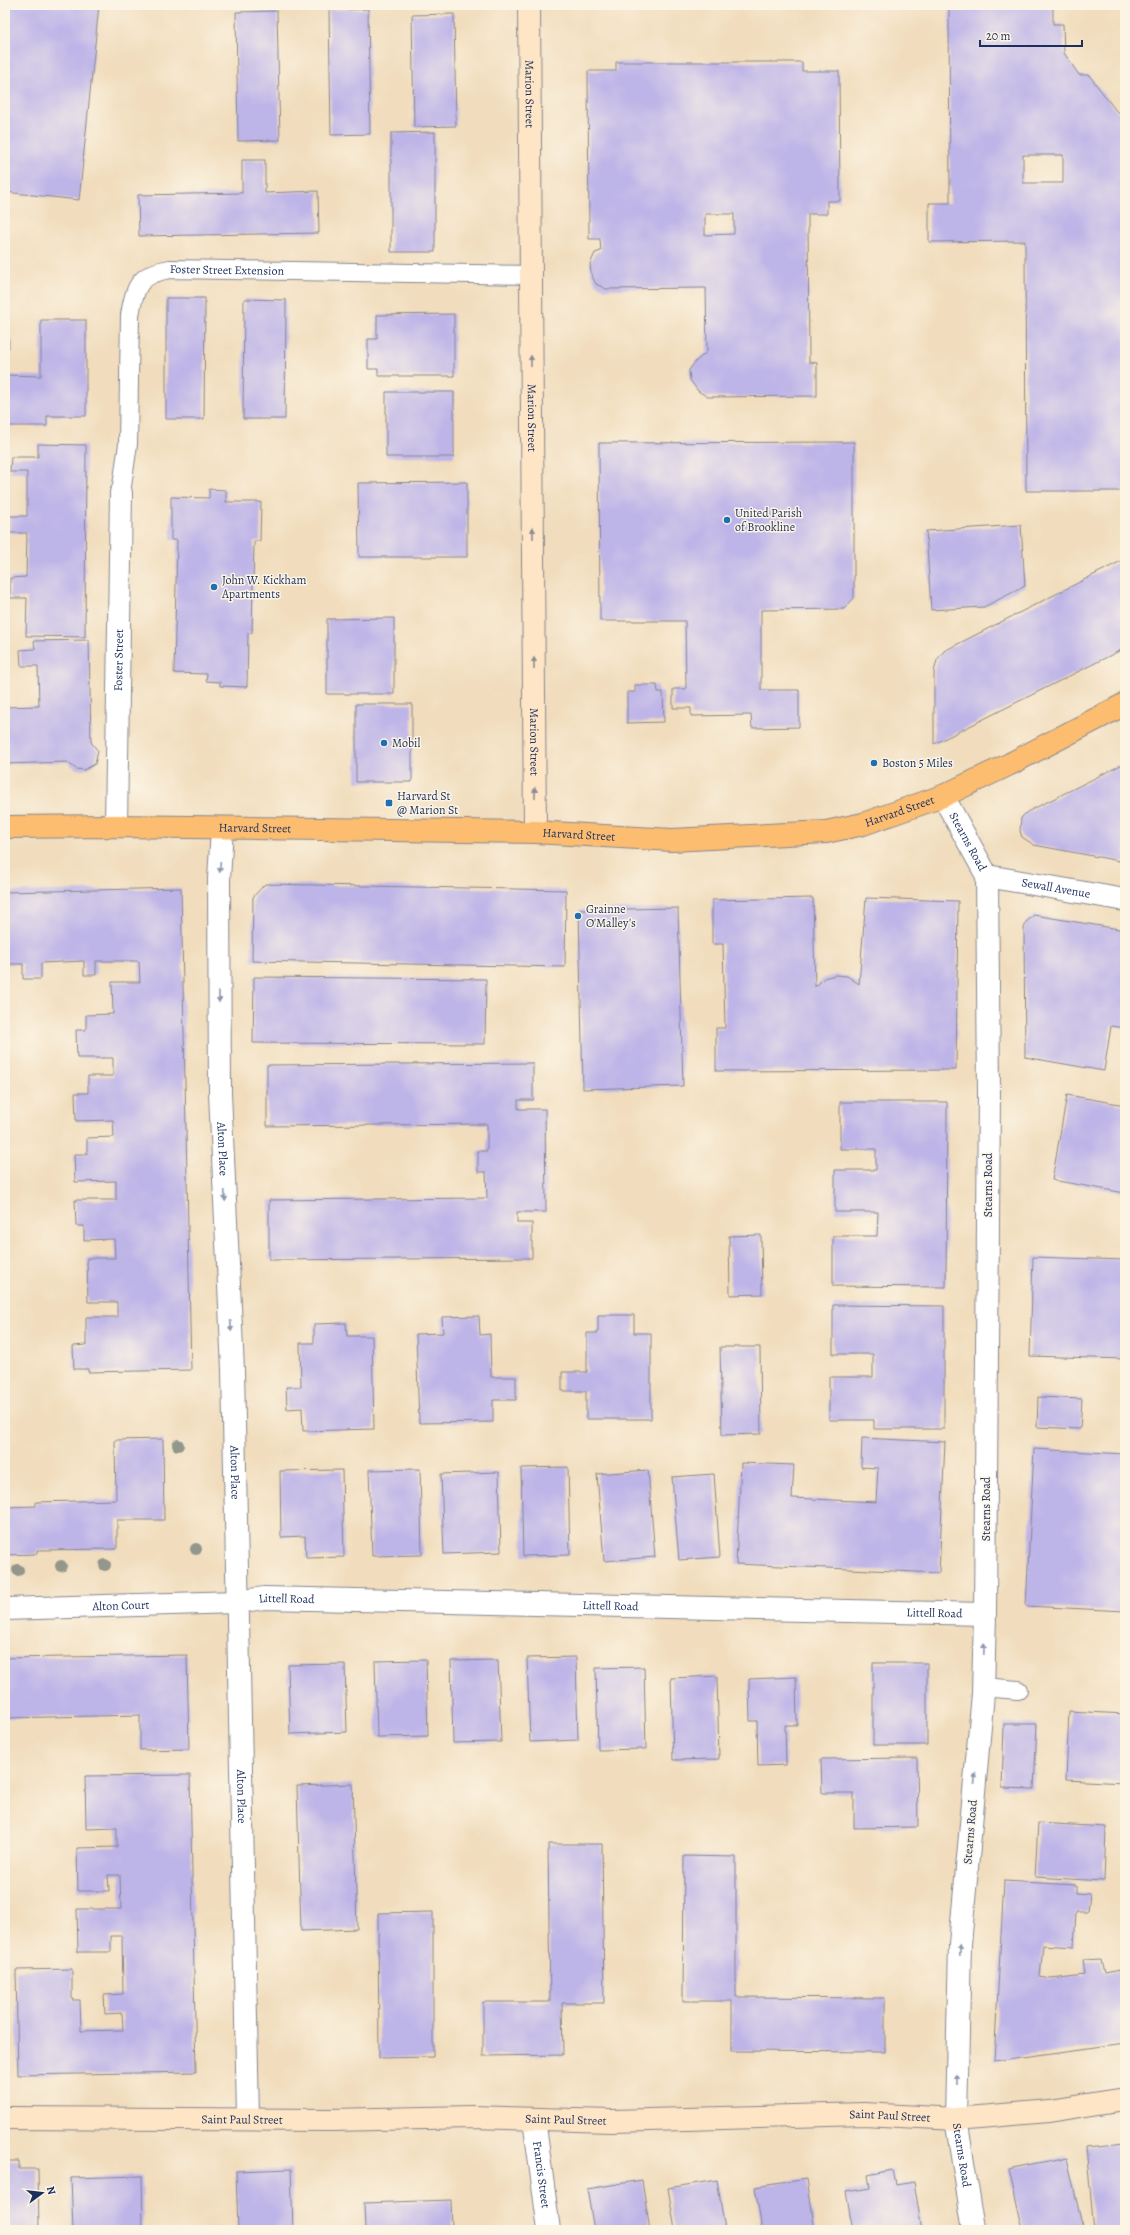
<svg xmlns="http://www.w3.org/2000/svg" width="1130" height="2235" font-family="Alegreya,serif">
<style>
.building{fill:#bdb4e8;fill-rule:evenodd}
.lines{fill:none;stroke-linecap:round;stroke-linejoin:round}
.lane-casing{stroke:#86868e;stroke-width:20}
.street-casing{stroke:#86868e;stroke-width:24}
.secondary-casing{stroke:#86868e;stroke-width:24}
.primary-casing{stroke:#86868e;stroke-width:24}
.lane{stroke:#fff;stroke-width:18}
.street{stroke:#fff;stroke-width:22}
.secondary{stroke:#fee5c5;stroke-width:22}
.primary{stroke:#fcbd6f;stroke-width:22}
.tree{fill:#92968b}
.oneway{fill:#8c8a92}
.oneway2{fill:#8d97ae}
.poi-dot{fill:#1f6fb2;stroke:#fcf5e5;stroke-width:1.5}
.labels{text-anchor:middle;dominant-baseline:central;stroke-width:3;stroke-linejoin:round;paint-order:stroke}
.street-label{font-size:12px;fill:#1b2f5e;stroke:#fcf5e5}
.poi-label{font-size:12px;fill:#1b2f5e;stroke:#fcf5e5;text-anchor:start}
</style>
<rect width="100%" height="100%" fill="#fcf5e5"/>
<filter id="ink" filterUnits="userSpaceOnUse"><feTurbulence type="fractalNoise" baseFrequency=".025" numOctaves="2"/><feDisplacementMap in="SourceGraphic" scale="8" xChannelSelector="R" yChannelSelector="G"/><feConvolveMatrix kernelMatrix="1 2 1 2 8 2 1 2 1" color-interpolation-filters="sRGB"/></filter>
<filter id="wash" filterUnits="userSpaceOnUse"><feTurbulence type="fractalNoise" baseFrequency=".012" numOctaves="4" result="noise"/><feDisplacementMap in="SourceGraphic" scale="16" xChannelSelector="R" yChannelSelector="G"/><feGaussianBlur stdDeviation="0.9" result="paint"/><feColorMatrix in="noise" values="0 0 0 0 0 0 0 0 0 0 0 0 0 0 0 0 0 1.4 0 .05"/><feComposite in="paint" operator="in"/></filter>
<g filter="url(#wash)">
<rect width="100%" height="100%" fill="#f1ddbd"/>
<g id="blocks">
<path class="building" d="M5,5H99L79,200L5,192Z
M949,5H1053V24H1063L1064,53L1079,75H1089L1117,112H1125V158H1122V185H1125V491H1026L1025,241L929,242V203H950ZM1023,155H1063V183H1023Z
M368,9L370,134L331,135L329,10Z
M277,11L280,140L238,141L236,12Z
M454,14L456,126L414,127L412,15Z
M616,62H802V71H839L840,201H827V214H808L809,362L817,363V396L708,397L698,391L690,380L689,370L696,361L707,352L706,288L606,289L596,284L591,274L590,264L595,253L601,251L600,239H589L588,71H616ZM705,214H734V234L705,235Z
M435,132V252H391V133Z
M242,160H265V193L318,191L319,233L139,236L138,195L242,193Z
M166,298H205L204,419H166Z
M244,299L286,300L285,419H243Z
M454,314V376H378V369H368V339H377V315Z
M5,315H8L9,348H5Z
M41,320H86V416H47V426H5V375L41,376Z
M386,392H454V457H386Z
M854,442V598L844,609L761,610V690H799V727L752,728L751,715L691,716V708H673V689H686L685,621H600L599,443Z
M38,444L86,445L85,637L26,636L27,598H10V578L26,577L27,533H10V516H27V472H10L11,457H38Z
M467,482V557H359L358,483Z
M209,489L226,490V502H261L260,541H254L252,633H248L247,687L220,686V682L206,681L207,674L174,673L177,540H171V497L209,498Z
M1021,525L1025,586L984,607L931,610L926,531Z
M1125,559V648L934,744V672L937,660L944,651Z
M394,618V694H327V619Z
M89,640L91,742L98,751L95,764L84,770L76,769L67,762L5,764V707L39,706L38,666H21L20,650L35,649L34,641Z
M635,685H657L658,692H663L664,722L627,723V692H635Z
M356,704H412V782H356Z
M1125,763V862L1034,845L1022,837L1020,831L1021,818L1027,812Z
M265,884L566,890L565,967L252,961L253,897Z
M181,888L191,1370L88,1372V1369H74L73,1346L86,1345V1317H117V1302H88L87,1258H115L114,1239L84,1240V1226H76L75,1200H116V1181L75,1182L74,1154H87V1138L114,1137L113,1120L76,1121L75,1093H88V1076H113V1058H77L76,1030H86V1015L113,1014L112,982H140L139,961H96V975H84V961L41,963V979H23V964H5V892Z
M813,898L815,987L824,978L835,975L847,976L859,984L866,898L958,901L956,1070L716,1071V1028H725L723,944H712V900Z
M678,908L683,1086L583,1089L579,910Z
M1034,915L1125,930V1028L1111,1026L1104,1071L1025,1057L1024,929L1026,922Z
M254,977L486,979L485,1044L253,1043Z
M533,1063V1100H518V1109H545L546,1212H517V1223H532V1258L269,1260V1200L487,1198L486,1172H478V1151H487V1124L267,1126V1065Z
M1067,1095L1125,1105V1193L1052,1180Z
M840,1102H947L946,1287L833,1286V1236H877L878,1212H835V1170H876V1149H840Z
M761,1235L762,1294L730,1295L729,1236Z
M1033,1257L1125,1260V1359L1030,1356Z
M833,1305L944,1306V1429H874V1420H829V1377H873V1354H833Z
M598,1315H634V1333H651V1419H586V1391H562V1372H587V1333H598Z
M479,1316L480,1335L490,1334L491,1377H516V1400H493V1422L419,1423L416,1334L443,1333L442,1317Z
M346,1323L347,1336H372L374,1429L303,1431L302,1408L287,1409L286,1387H301L300,1343H314V1324Z
M720,1347H760L761,1434L722,1435Z
M1038,1397L1082,1399L1080,1429L1037,1427Z
M862,1438L945,1442L939,1573L736,1564L741,1463L794,1465L792,1498L876,1502L878,1468L861,1467Z
M163,1439L164,1520H117V1549L37,1550V1554L5,1555V1507L36,1506V1502L116,1500L115,1440Z
M1034,1449L1125,1454V1611L1026,1606Z
M568,1467L570,1555L523,1556L521,1468Z
M420,1469L422,1555L372,1556L369,1470Z
M342,1470L344,1557L306,1558L305,1536L281,1537L280,1471Z
M648,1470L655,1557L604,1561L597,1474Z
M499,1472L501,1552L444,1554L441,1474Z
M714,1474L720,1557L679,1560L672,1477Z
M187,1655L189,1749L140,1750V1715L5,1718V1658Z
M576,1657L578,1740L530,1742L527,1658Z
M426,1660L428,1736L377,1737L375,1661Z
M498,1660L501,1742L453,1743L451,1661Z
M873,1663H927V1745H873Z
M345,1664L347,1732L290,1734L288,1665Z
M644,1667L646,1749L598,1750L596,1668Z
M717,1676L719,1759L673,1760L671,1678Z
M796,1677L797,1725H785L786,1765L758,1766L757,1721H750L749,1679Z
M1069,1711L1125,1714V1783L1066,1780Z
M1004,1724H1037L1034,1789L1002,1788Z
M917,1758L918,1827L854,1828V1793H822L821,1759Z
M190,1775L196,2072L18,2075L16,1970L72,1969V2000H80L81,2031L123,2030L122,2013L105,2014L104,1995L123,1994L122,1936H111V1952H78L77,1909H121L120,1875H108L109,1891H78L77,1848L117,1847V1828L86,1829L85,1776Z
M353,1784L357,1929L301,1931L297,1786Z
M1038,1823L1106,1827L1104,1881L1035,1877Z
M548,1844H602L604,2003H562L563,2055L483,2056V2002H550Z
M684,1856L736,1857V1997L885,1998V2052L732,2051V2001H683Z
M1004,1881L1076,1885V1893L1090,1894L1088,1912H1076L1074,1947L1043,1945L1040,1977L1051,1979L1085,1975L1083,1960L1101,1959L1104,1973L1125,1969V2043L994,2061Z
M433,1912V2057L379,2058L378,1913Z
M1125,2143V2230H1094L1086,2147Z
M1067,2157L1083,2230H1023L1009,2169Z
M5,2161H19V2169H38L39,2230H5Z
M291,2169L293,2230H238L236,2171Z
M893,2170L896,2185L914,2182L922,2230H853L846,2192L870,2188L868,2175Z
M142,2176L143,2230H73L71,2178Z
M807,2179L815,2230H762L755,2187Z
M642,2180L650,2230H594L587,2189Z
M717,2180L725,2230H675L668,2188Z
M451,2200L452,2230H365L364,2203Z"/>
</g>
</g>
<g filter="url(#ink)">
<use href="#blocks" fill-opacity="0" stroke="#86868e" stroke-width="1"/>
<g class="lines">
<defs>
<g id="lane">
<path id="s1" d="M121,493L128,444L130,315C135,286 139,274 170,269L530,275"/>
<path d="M983,1687L1018,1690"/>
</g>
<g id="street">
<path id="s2" d="M943,796L987,876L989,1092L985,1614L983,1694L960,1944L956,2119L974,2230"/>
<path id="s3" d="M116,826L121,493"/>
<path id="s4" d="M222,828L219,879L220,1094L233,1370L248,2118"/>
<path id="s5" d="M987,876L1125,900"/>
<path id="s6" d="M5,1609L237,1602L264,1598L985,1614"/>
<path id="s7" d="M534,2119L549,2230"/>
</g>
<g id="secondary">
<path id="s8" d="M529,5L535,832"/>
<path id="s9" d="M5,2118L330,2120L472,2117L612,2121L864,2114L956,2119L1048,2111L1125,2099"/>
</g>
<g id="primary">
<path id="s10" d="M5,827L116,826L535,832L672,840L826,832L863,824L943,796L1010,764L1125,704"/>
</g>
</defs>
<use href="#lane" class="lane-casing"/>
<use href="#street" class="street-casing"/>
<use href="#secondary" class="secondary-casing"/>
<use href="#primary" class="primary-casing"/>
<use href="#lane" class="lane"/>
<use href="#street" class="street"/>
<use href="#secondary" class="secondary"/>
<use href="#primary" class="primary"/>
</g>
<g class="tree">
<circle cx="178" cy="1445" r="6"/>
<circle cx="196" cy="1549" r="6"/>
<circle cx="105" cy="1565" r="6"/>
<circle cx="61" cy="1566" r="6"/>
<circle cx="18" cy="1570" r="6"/>
</g>
<defs><path id="oneway-solid" d="M-6-.8H1V-3.2L6.5 0L1 3.2V.8H-6Z"/></defs>
<g class="oneway">
<use href="#oneway-solid" transform="translate(531 361) rotate(-90)"/>
<use href="#oneway-solid" transform="translate(533 533) rotate(-90)"/>
<use href="#oneway-solid" transform="translate(534 663) rotate(-90)"/>
<use href="#oneway-solid" transform="translate(535 793) rotate(-90)"/>
</g>
<g class="oneway2">
<use href="#oneway-solid" transform="translate(220 867) rotate(93)"/>
<use href="#oneway-solid" transform="translate(219 997) rotate(90)"/>
<use href="#oneway-solid" transform="translate(225 1196) rotate(87)"/>
<use href="#oneway-solid" transform="translate(231 1326) rotate(87)"/>
<use href="#oneway-solid" transform="translate(984 1649) rotate(-88)"/>
<use href="#oneway-solid" transform="translate(975 1779) rotate(-85)"/>
<use href="#oneway-solid" transform="translate(960 1950) rotate(-88)"/>
<use href="#oneway-solid" transform="translate(957 2080) rotate(-89)"/>
</g>
</g>
<g class="poi-dot">
<circle cx="727" cy="520" r="4"/>
<circle cx="214" cy="587" r="4"/>
<circle cx="384" cy="743" r="4"/>
<circle cx="874" cy="763" r="4"/>
<rect x="385" y="799" width="8" height="8" rx="2"/>
<circle cx="578" cy="916" r="4"/>
</g>
<g class="labels">
<g class="street-label">
<text stroke="none"><textPath href="#s8" startOffset="89">Marion Street</textPath></text>
<text stroke="none"><textPath href="#s1" startOffset="303">Foster Street Extension</textPath></text>
<text stroke="none"><textPath href="#s8" startOffset="413">Marion Street</textPath></text>
<text stroke="none"><textPath href="#s3" startOffset="166">Foster Street</textPath></text>
<text stroke="none"><textPath href="#s8" startOffset="737">Marion Street</textPath></text>
<text stroke="none"><textPath href="#s10" startOffset="898">Harvard Street</textPath></text>
<text stroke="none"><textPath href="#s10" startOffset="250">Harvard Street</textPath></text>
<text stroke="none"><textPath href="#s10" startOffset="574">Harvard Street</textPath></text>
<text stroke="none"><textPath href="#s2" startOffset="52">Stearns Road</textPath></text>
<text stroke="none"><textPath href="#s5" startOffset="70">Sewall Avenue</textPath></text>
<text stroke="none"><textPath href="#s4" startOffset="321">Alton Place</textPath></text>
<text transform="translate(988 1185) rotate(-90)">Stearns Road</text>
<text stroke="none"><textPath href="#s4" startOffset="645">Alton Place</textPath></text>
<text transform="translate(986 1509) rotate(-90)">Stearns Road</text>
<text stroke="none"><textPath href="#s6" startOffset="282">Littell Road</textPath></text>
<text stroke="none"><textPath href="#s6" startOffset="116">Alton Court</textPath></text>
<text stroke="none"><textPath href="#s6" startOffset="606">Littell Road</textPath></text>
<text stroke="none"><textPath href="#s6" startOffset="930">Littell Road</textPath></text>
<text stroke="none"><textPath href="#s4" startOffset="969">Alton Place</textPath></text>
<text transform="translate(970 1832) rotate(-85)">Stearns Road</text>
<text stroke="none"><textPath href="#s9" startOffset="885">Saint Paul Street</textPath></text>
<text stroke="none"><textPath href="#s9" startOffset="237">Saint Paul Street</textPath></text>
<text stroke="none"><textPath href="#s9" startOffset="561">Saint Paul Street</textPath></text>
<text stroke="none"><textPath href="#s2" startOffset="1372">Stearns Road</textPath></text>
<text stroke="none"><textPath href="#s7" startOffset="56">Francis Street</textPath></text>
</g>
<g class="poi-label">
<text x="735" y="513">United Parish<tspan x="735" dy="14">of Brookline</tspan></text>
<text x="222" y="580">John W. Kickham<tspan x="222" dy="14">Apartments</tspan></text>
<text x="392" y="743">Mobil</text>
<text x="882" y="763">Boston 5 Miles</text>
<text x="397" y="796">Harvard St<tspan x="397" dy="14">@ Marion St</tspan></text>
<text x="586" y="909">Grainne<tspan x="586" dy="14">O'Malley's</tspan></text>
</g>
</g>
<rect width="1130" height="2235" fill="none" stroke="#fcf5e5" stroke-width="20"/>
<g transform="translate(42 2193) rotate(75)" stroke="#fcf5e5" stroke-width="3" paint-order="stroke">
<path d="M0-3L7 15L0 10L-7 15Z" fill="#1b2f5e"/>
<text y="-6" font-size="11" font-weight="bold" text-anchor="middle" fill="#1b2f5e">N</text>
</g>
<path d="M980 40v6h102v-6" fill="none" stroke="#1b2f5e" stroke-width="2"/>
<text x="986" y="40" font-size="12" fill="#1b2f5e" stroke="#fcf5e5" stroke-width="3" paint-order="stroke">20 m</text>
</svg>
